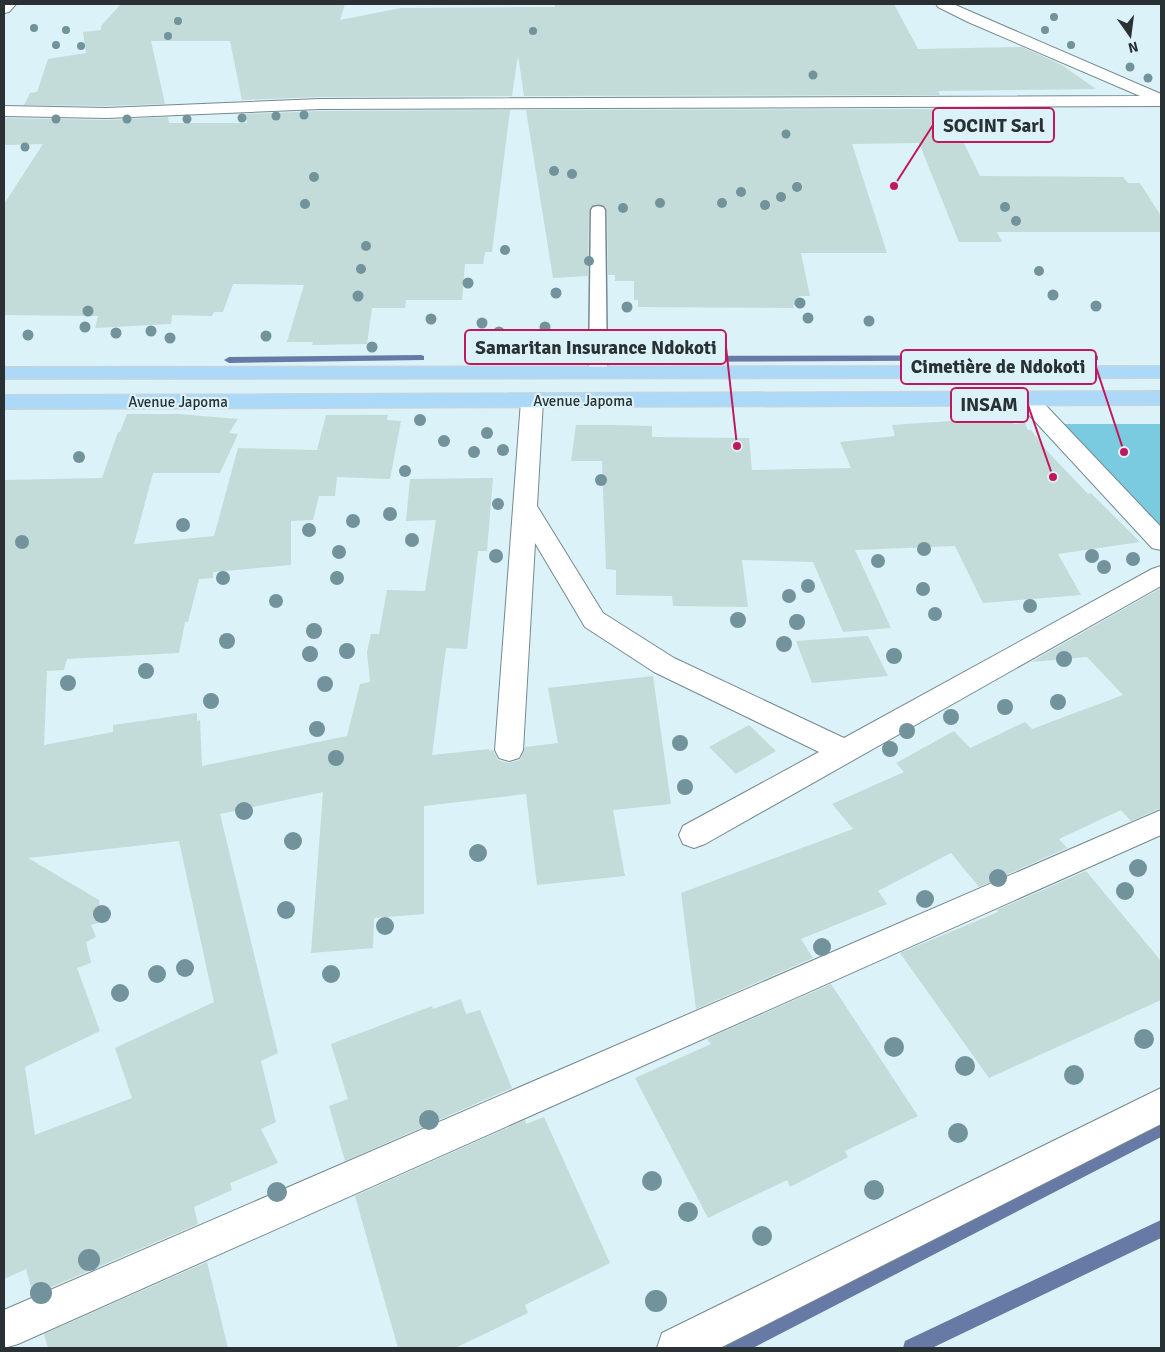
<svg xmlns="http://www.w3.org/2000/svg" width="1165" height="1352" font-family="Signika,sans-serif">
<style>
.green{fill:#7acae0}
.lines{fill:none;stroke-linecap:round;stroke-linejoin:round}
.stream{fill:#667aa5;fill-rule:evenodd}
.building{fill:#c3dbd9;fill-rule:evenodd}
.lane-casing{stroke:#758a8f;stroke-width:3}
.street-casing{stroke:#758a8f;stroke-width:2}
.primary-casing{stroke:#d0d2d2;stroke-width:2}
.lane{fill:#fff;fill-rule:evenodd}
.street{fill:#fff;fill-rule:evenodd}
.primary{fill:#add9f8;fill-rule:evenodd}
.tree{fill:#72939c}
.labels{text-anchor:middle;dominant-baseline:central;stroke-width:4.5;stroke-linejoin:round;paint-order:stroke}
.far-street-label{font-size:15px;fill:#293134;stroke:#dbf2f8}
.leader{fill:none;stroke:#c2185b;stroke-width:2}
.callout-dot{fill:#c2185b;stroke:#dbf2f8;stroke-width:2}
.callout{fill:#dbf2f8;stroke:#c2185b;stroke-width:2}
.callout-label{font-size:19px;text-anchor:middle;font-weight:bold;fill:#293134}
</style>
<rect width="100%" height="100%" fill="#dbf2f8"/>
<path class="green" d="M1057,424H1161V528L1116,479Z"/>
<g class="lines">
<path class="stream" d="M421,355L424,356V360L229,363L224,360L229,357Z
M523,355H571L576,358L571,361L520,360V356Z
M1095,355L1098,356V360L615,362L610,359L615,356Z
M1161,1120V1137L753,1348H725L727,1341Z
M1161,1220V1238L932,1348H903L905,1341Z"/>
</g>
<path class="building" d="M121,4H345L340,20L401,8L555,7V4H894L918,49L1022,47L1062,65L1096,89L938,91L940,95L524,96L518,55L512,96L320,97L242,100L230,41H151L165,104L107,106L24,105L30,93L37,92L48,59L86,53L83,32L101,30V26Z
M947,109L980,176L1123,177L1128,183H1140L1161,216V232H997L1002,242H959L919,143L852,144L887,253H801L810,296H799L800,305H793L794,308L638,307V300H634V281H615V275H608L607,210L605,206L598,204L593,205L589,210L588,276L553,278L526,110Z
M510,110L492,252H485L483,264H465L462,300H406L405,308H372L367,344L312,345L313,342H287L304,285L233,284L223,312H214L212,316L172,315L171,324L95,328L98,316L4,315V204L43,144L4,145V118L107,120L168,117L169,123H247L245,114L320,111Z
M127,414H179L238,419L229,433L238,434L220,473H153L134,544L214,536L238,448L317,450L326,415H388L387,420L401,421L390,479L337,477L335,496H319L313,520L291,521V565L213,572V578L199,579L188,622H185L179,653L67,659L64,670L47,671L44,745L113,732V725L197,713V721L200,720L202,766L347,736L360,684L370,682L367,652L371,634H379L387,590L425,591L436,520L406,521L410,479L493,478L487,551H478L467,649L446,648L432,755L489,749V751L493,750L498,760L508,763L520,760L525,747L558,743L548,688L653,676L671,804L613,810L625,876L537,885L526,794L424,806V914L374,918L373,948L311,953L323,792L220,814L278,1053L261,1061L276,1122L261,1129L278,1163L230,1183L232,1190L194,1207L198,1224L33,1295L26,1269L4,1279V480L102,478L118,432H120ZM179,841L214,1002L115,1048L132,1098L35,1135L25,1067L100,1031L77,968L91,963L86,942L96,937L91,925L101,922L99,900L28,858Z
M1010,417L1014,424L1025,423L1028,430H1031L1048,452L1088,494L1091,493L1140,542L1058,554L1081,595L983,603L955,546L855,550L891,628L843,632L813,562L742,560L748,607L673,606L672,596L616,595V570L606,569L602,461H571L576,425H613L652,426V437L749,438L752,470L851,468L840,442L895,436L892,425Z
M1161,588V808L1131,821L1121,810L1059,839L1067,848L979,887L951,853L878,891L887,904L801,939L813,958L696,1009L681,893L853,829L832,804L904,772L896,763L954,731L970,748L1025,722L1032,729L1123,695L1087,657L1031,662Z
M868,636L888,676L812,683L796,641Z
M749,725L776,751L736,774L709,747Z
M1086,871L1161,961V1000L989,1078L900,953L998,912L997,910Z
M831,984L918,1116L845,1151L848,1157L790,1187L787,1180L708,1218L635,1078L711,1044L707,1039Z
M461,999L466,1014L480,1010L512,1088L345,1161L329,1106L348,1099L331,1044L432,1006L433,1009Z
M544,1117L610,1263L525,1305L528,1313L455,1348H398L355,1196L525,1120L526,1124Z
M207,1262L228,1348H48L44,1334Z"/>
<g class="lines">
<defs>
<path id="lane" d="M598,206L603,207L605,210L607,372L604,376L598,377L592,376L589,372L591,210L593,207Z"/>
<path id="street" d="M4,4H16L9,12L4,13Z
M936,4H953L1161,94V106L320,109L107,118L4,116V106L107,108L320,99L1140,96L968,22L938,7Z
M1027,392L1035,394L1161,527V550L1152,548L1019,404L1016,399L1019,394Z
M532,394L540,396L543,401L537,506L603,613L674,658L844,738L1152,569L1161,566V586L705,844L694,848L683,844L679,835L683,826L819,752L654,672L585,627L535,543L523,750L519,758L509,761L499,758L495,750L521,401L524,396Z
M1161,810V835L18,1344L4,1348V1310Z
M1161,1088V1124L720,1348H657L662,1333Z"/>
<path id="primary" d="M1161,366V378L4,379V367Z
M1161,391V405L4,409V395Z"/>
</defs>
<use href="#lane" class="lane-casing"/>
<use href="#street" class="street-casing"/>
<use href="#primary" class="primary-casing"/>
<use href="#lane" class="lane"/>
<use href="#street" class="street"/>
<use href="#primary" class="primary"/>
</g>
<g class="tree">
<circle cx="1054" cy="17" r="4"/>
<circle cx="178" cy="21" r="4"/>
<circle cx="34" cy="28" r="4"/>
<circle cx="66" cy="30" r="4"/>
<circle cx="1045" cy="30" r="4"/>
<circle cx="533" cy="31" r="4"/>
<circle cx="168" cy="36" r="4"/>
<circle cx="56" cy="45" r="4"/>
<circle cx="1071" cy="45" r="4"/>
<circle cx="81" cy="46" r="4"/>
<circle cx="1130" cy="67" r="4.5"/>
<circle cx="813" cy="75" r="4.5"/>
<circle cx="1148" cy="78" r="4.5"/>
<circle cx="304" cy="115" r="4.5"/>
<circle cx="276" cy="116" r="4.5"/>
<circle cx="242" cy="118" r="4.5"/>
<circle cx="56" cy="119" r="4.5"/>
<circle cx="127" cy="119" r="4.5"/>
<circle cx="187" cy="119" r="4.5"/>
<circle cx="786" cy="134" r="4.5"/>
<circle cx="25" cy="147" r="4.5"/>
<circle cx="554" cy="171" r="5"/>
<circle cx="572" cy="174" r="5"/>
<circle cx="314" cy="177" r="5"/>
<circle cx="797" cy="187" r="5"/>
<circle cx="741" cy="192" r="5"/>
<circle cx="781" cy="197" r="5"/>
<circle cx="660" cy="203" r="5"/>
<circle cx="722" cy="203" r="5"/>
<circle cx="305" cy="204" r="5"/>
<circle cx="765" cy="205" r="5"/>
<circle cx="1005" cy="207" r="5"/>
<circle cx="623" cy="208" r="5"/>
<circle cx="1016" cy="221" r="5"/>
<circle cx="366" cy="246" r="5"/>
<circle cx="505" cy="250" r="5"/>
<circle cx="589" cy="261" r="5"/>
<circle cx="361" cy="269" r="5"/>
<circle cx="1039" cy="271" r="5"/>
<circle cx="468" cy="283" r="5.5"/>
<circle cx="556" cy="293" r="5.5"/>
<circle cx="1053" cy="295" r="5.5"/>
<circle cx="358" cy="296" r="5.5"/>
<circle cx="800" cy="303" r="5.5"/>
<circle cx="1096" cy="306" r="5.5"/>
<circle cx="627" cy="307" r="5.5"/>
<circle cx="88" cy="311" r="5.5"/>
<circle cx="808" cy="318" r="5.5"/>
<circle cx="431" cy="319" r="5.5"/>
<circle cx="869" cy="321" r="5.5"/>
<circle cx="482" cy="323" r="5.5"/>
<circle cx="85" cy="327" r="5.5"/>
<circle cx="545" cy="327" r="5.5"/>
<circle cx="151" cy="331" r="5.5"/>
<circle cx="499" cy="332" r="5.5"/>
<circle cx="116" cy="333" r="5.5"/>
<circle cx="28" cy="335" r="5.5"/>
<circle cx="266" cy="336" r="5.5"/>
<circle cx="170" cy="338" r="5.5"/>
<circle cx="372" cy="347" r="5.5"/>
<circle cx="420" cy="420" r="6"/>
<circle cx="487" cy="433" r="6"/>
<circle cx="444" cy="441" r="6"/>
<circle cx="503" cy="450" r="6"/>
<circle cx="474" cy="452" r="6"/>
<circle cx="79" cy="457" r="6"/>
<circle cx="405" cy="471" r="6"/>
<circle cx="601" cy="480" r="6"/>
<circle cx="498" cy="504" r="6"/>
<circle cx="390" cy="514" r="7"/>
<circle cx="353" cy="521" r="7"/>
<circle cx="183" cy="525" r="7"/>
<circle cx="309" cy="530" r="7"/>
<circle cx="412" cy="540" r="7"/>
<circle cx="22" cy="542" r="7"/>
<circle cx="924" cy="549" r="7"/>
<circle cx="339" cy="552" r="7"/>
<circle cx="496" cy="556" r="7"/>
<circle cx="1092" cy="556" r="7"/>
<circle cx="1133" cy="559" r="7"/>
<circle cx="878" cy="561" r="7"/>
<circle cx="1104" cy="567" r="7"/>
<circle cx="223" cy="578" r="7"/>
<circle cx="337" cy="578" r="7"/>
<circle cx="808" cy="586" r="7"/>
<circle cx="923" cy="589" r="7"/>
<circle cx="789" cy="596" r="7"/>
<circle cx="276" cy="601" r="7"/>
<circle cx="1030" cy="606" r="7"/>
<circle cx="935" cy="614" r="7"/>
<circle cx="738" cy="620" r="8"/>
<circle cx="797" cy="622" r="8"/>
<circle cx="314" cy="631" r="8"/>
<circle cx="227" cy="641" r="8"/>
<circle cx="784" cy="644" r="8"/>
<circle cx="347" cy="651" r="8"/>
<circle cx="310" cy="654" r="8"/>
<circle cx="894" cy="656" r="8"/>
<circle cx="1064" cy="659" r="8"/>
<circle cx="146" cy="671" r="8"/>
<circle cx="68" cy="683" r="8"/>
<circle cx="325" cy="684" r="8"/>
<circle cx="211" cy="701" r="8"/>
<circle cx="1058" cy="702" r="8"/>
<circle cx="1005" cy="707" r="8"/>
<circle cx="951" cy="717" r="8"/>
<circle cx="317" cy="729" r="8"/>
<circle cx="907" cy="731" r="8"/>
<circle cx="680" cy="743" r="8"/>
<circle cx="890" cy="749" r="8"/>
<circle cx="336" cy="758" r="8"/>
<circle cx="685" cy="787" r="8"/>
<circle cx="244" cy="811" r="9"/>
<circle cx="293" cy="841" r="9"/>
<circle cx="478" cy="853" r="9"/>
<circle cx="1138" cy="868" r="9"/>
<circle cx="998" cy="878" r="9"/>
<circle cx="1125" cy="891" r="9"/>
<circle cx="925" cy="899" r="9"/>
<circle cx="286" cy="910" r="9"/>
<circle cx="102" cy="914" r="9"/>
<circle cx="385" cy="926" r="9"/>
<circle cx="822" cy="947" r="9"/>
<circle cx="185" cy="968" r="9"/>
<circle cx="157" cy="974" r="9"/>
<circle cx="331" cy="974" r="9"/>
<circle cx="120" cy="993" r="9"/>
<circle cx="1144" cy="1039" r="10"/>
<circle cx="894" cy="1047" r="10"/>
<circle cx="965" cy="1066" r="10"/>
<circle cx="1074" cy="1075" r="10"/>
<circle cx="429" cy="1120" r="10"/>
<circle cx="958" cy="1133" r="10"/>
<circle cx="652" cy="1181" r="10"/>
<circle cx="874" cy="1190" r="10"/>
<circle cx="277" cy="1192" r="10"/>
<circle cx="688" cy="1212" r="10"/>
<circle cx="762" cy="1236" r="10"/>
<circle cx="89" cy="1260" r="11"/>
<circle cx="41" cy="1293" r="11"/>
<circle cx="656" cy="1301" r="11"/>
</g>
<g class="labels">
<g class="far-street-label">
<text x="583" y="401">Avenue Japoma</text>
<text x="178" y="402">Avenue Japoma</text>
</g>
</g>
<path class="leader" d="M894 186L933 125M737 446L726 347M1124 452L1096 367M1053 477L1028 405"/>
<g class="callout-dot">
<circle cx="894" cy="186" r="5"/>
<circle cx="737" cy="446" r="5"/>
<circle cx="1124" cy="452" r="5"/>
<circle cx="1053" cy="477" r="5"/>
</g>
<g class="callout">
<rect x="933" y="108" width="121" height="34" rx="5"/>
<rect x="465" y="330" width="261" height="34" rx="5"/>
<rect x="901" y="350" width="195" height="34" rx="5"/>
<rect x="951" y="388" width="77" height="34" rx="5"/>
</g>
<g class="callout-label">
<text x="994" y="132">SOCINT Sarl</text>
<text x="596" y="354">Samaritan Insurance Ndokoti</text>
<text x="998" y="373">Cimetière de Ndokoti</text>
<text x="989" y="411">INSAM</text>
</g>
<rect width="1165" height="1352" fill="none" stroke="#293134" stroke-width="10"/>
<g transform="translate(1130 35) rotate(166)" stroke="#dbf2f8" stroke-width="4" paint-order="stroke">
<path d="M0-4L9 19L0 12L-9 19Z" fill="#293134"/>
<text y="-8" font-size="14" font-weight="bold" text-anchor="middle" fill="#293134">N</text>
</g>
</svg>
